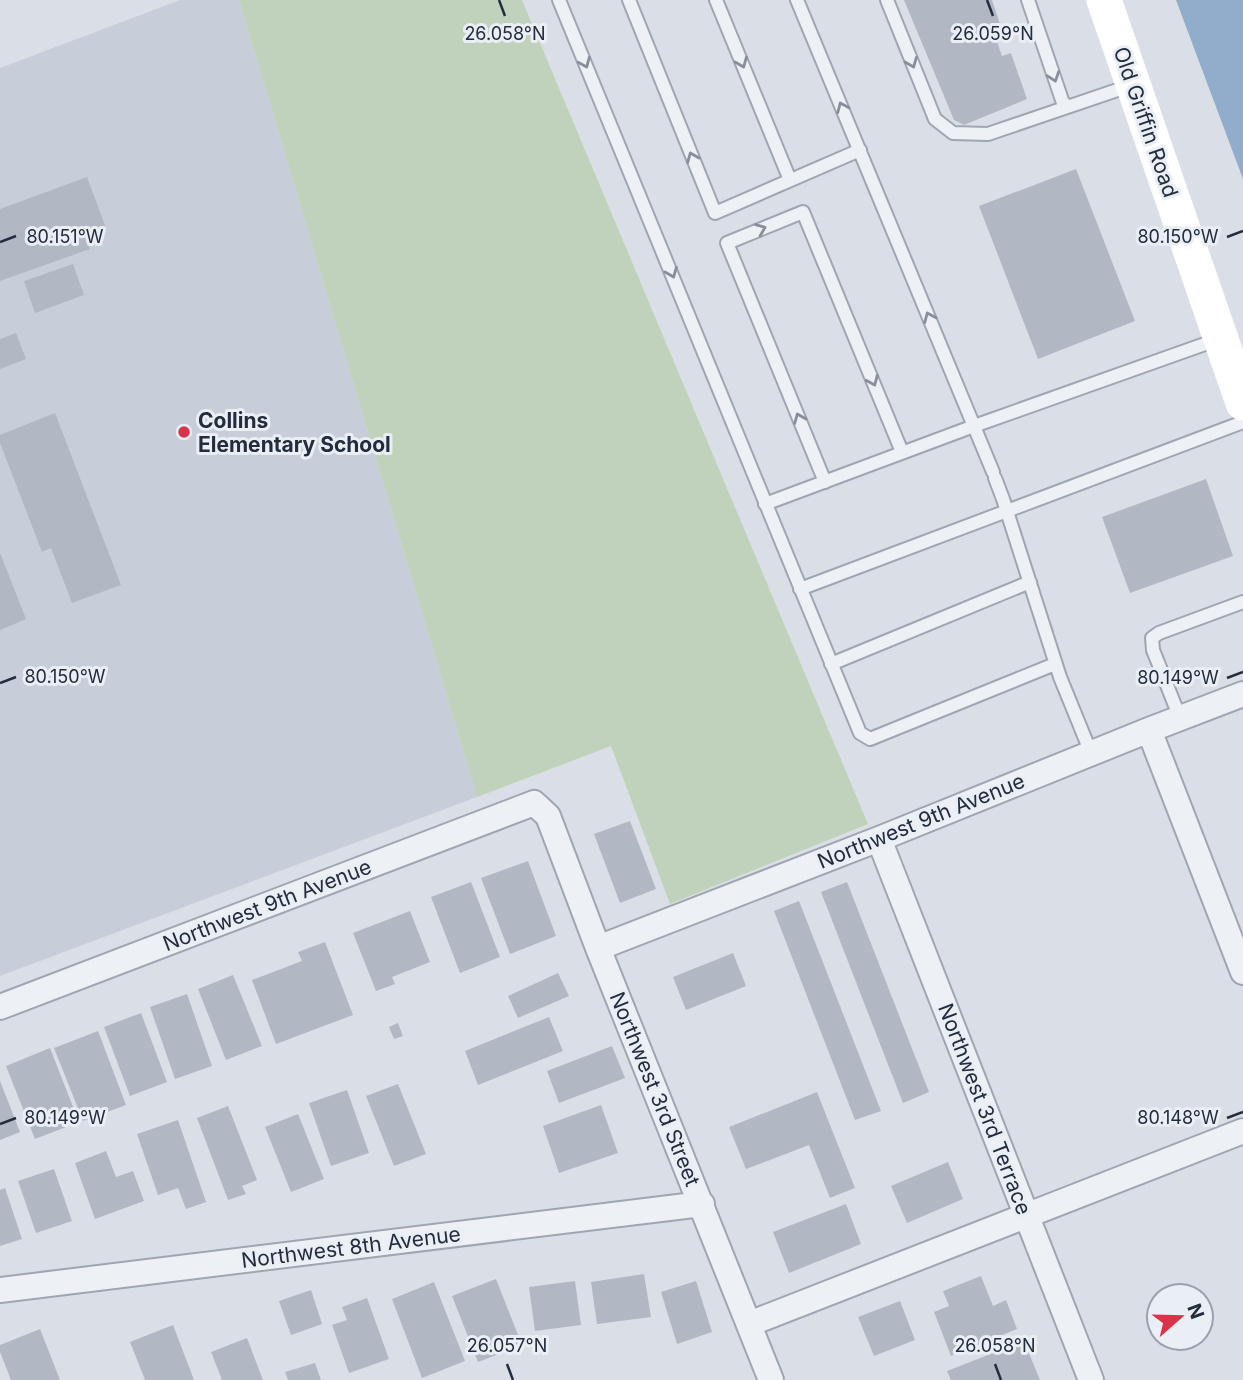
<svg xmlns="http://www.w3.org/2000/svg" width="1243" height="1380" font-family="Inter,sans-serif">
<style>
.built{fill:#c8ced9}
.green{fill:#c0d2bb}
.water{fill:#91adcb}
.building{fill:#b1b8c4}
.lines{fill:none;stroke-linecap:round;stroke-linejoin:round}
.lane-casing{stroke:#9fa6b1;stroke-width:16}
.street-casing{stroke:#9fa6b1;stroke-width:28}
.lane{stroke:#edf0f5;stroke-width:12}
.street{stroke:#edf0f5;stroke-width:24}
.secondary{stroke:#fff;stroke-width:35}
.oneway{stroke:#888e9a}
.ticks{fill:none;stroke:#232d3e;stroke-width:2.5}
.poi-dot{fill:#db3149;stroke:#eaeef5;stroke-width:2.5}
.labels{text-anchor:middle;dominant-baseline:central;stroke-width:6;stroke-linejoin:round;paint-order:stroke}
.street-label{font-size:21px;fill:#232d3e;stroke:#eaeef5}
.poi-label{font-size:21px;font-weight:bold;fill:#232d3e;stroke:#eaeef5;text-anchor:start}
.ticks-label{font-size:18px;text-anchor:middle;fill:#232d3e;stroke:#eaeef5;stroke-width:6;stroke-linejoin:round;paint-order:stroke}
</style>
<rect width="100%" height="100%" fill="#dadfe7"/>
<path class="built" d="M180,0H239L477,797L0,976V68Z"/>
<path class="green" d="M239,0H522L868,824L670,904L611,746L477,797Z"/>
<path class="water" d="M1176,0H1243V179Z"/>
<path class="building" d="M904,0H992L1000,24L992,27L1002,56L1011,53L1027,99L964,125L954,120Z
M1076,169L1135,321L1038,359L979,206Z
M87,177L106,228L85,236L90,249L0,281V209Z
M73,264L84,295L35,313L24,281Z
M16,333L26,359L0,369V339Z
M55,413L121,585L72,603L51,548L42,552L0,443V435Z
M1206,479L1233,556L1130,593L1102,517Z
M0,553L26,619L0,630Z
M630,821L656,889L620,903L594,834Z
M528,861L556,936L510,954L481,878Z
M471,882L500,957L460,973L431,897Z
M847,882L929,1092L903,1103L821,892Z
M799,901L881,1111L855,1120L774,911Z
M410,911L430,962L392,977L395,984L376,991L353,933Z
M325,942L353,1015L276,1044L252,980L302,961L298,952Z
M733,953L746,986L686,1010L673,977Z
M558,973L569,996L518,1018L508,996Z
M233,975L262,1046L226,1060L198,989Z
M187,994L212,1066L175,1079L150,1007Z
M141,1013L167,1082L130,1096L104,1027Z
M549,1017L563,1051L478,1085L465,1051Z
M398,1023L403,1036L394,1039L389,1027Z
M98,1031L126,1105L83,1121L54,1048Z
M612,1046L625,1078L559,1103L547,1071Z
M50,1048L79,1122L35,1139L6,1066Z
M0,1081L20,1132L0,1140Z
M398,1084L426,1154L394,1166L366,1096Z
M347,1090L369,1153L331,1166L309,1103Z
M817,1092L855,1188L830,1198L809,1145L746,1169L729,1127Z
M601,1105L618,1153L559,1173L543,1126Z
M228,1106L257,1180L242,1186L246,1194L228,1200L197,1118Z
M298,1114L324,1179L291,1192L265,1127Z
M178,1120L206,1202L186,1209L178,1188L158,1195L137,1134Z
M106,1151L116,1177L133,1171L144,1201L95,1219L75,1163Z
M948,1162L963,1199L907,1223L891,1186Z
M54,1169L72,1221L36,1233L18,1181Z
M5,1188L22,1239L0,1246V1190Z
M846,1204L861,1244L789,1273L773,1232Z
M644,1274L651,1317L597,1324L591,1282Z
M981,1276L993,1306L1006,1300L1017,1329L951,1356L934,1312L949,1306L943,1291Z
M496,1279L522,1345L478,1362L452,1296Z
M575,1281L581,1325L535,1331L529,1287Z
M696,1281L712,1332L677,1344L661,1292Z
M434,1282L465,1361L422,1378L392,1299Z
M311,1290L322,1324L291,1335L279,1301Z
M367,1298L389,1359L349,1373L332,1325L347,1320L342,1307Z
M900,1301L915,1340L874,1356L858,1317Z
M173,1325L194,1380H145L130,1342Z
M40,1329L60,1380H11L0,1352V1345Z
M247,1338L263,1380H222L211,1352Z
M1024,1341L1040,1380H951L947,1371Z
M315,1363L321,1380H288L285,1372Z"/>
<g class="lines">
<defs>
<path id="lane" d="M559,0L860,733L870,739L1055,664
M629,0L715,213L860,150
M716,0L790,180
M797,0L993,472
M887,0L935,119L953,133L988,134L1132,85
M1028,0L1063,103L1068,106
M995,478L1003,499L1060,677L1091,753
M825,482L727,243L803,212L902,452
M765,504L974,426L1219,339
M800,589L1243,422
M831,664L1030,582
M1180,718L1153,650L1152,638L1159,633L1243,602"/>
<path id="street" d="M1149,730L1243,972
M879,839L1091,1380
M598,948L879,839L1149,730L1243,694
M0,1007L534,803L548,816L598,948L771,1380
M0,1290L702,1204
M749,1324L1243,1131"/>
</defs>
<use href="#lane" class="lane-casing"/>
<use href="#street" class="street-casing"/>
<use href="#lane" class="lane"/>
<use href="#street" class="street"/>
<path class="secondary" d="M1104,0L1243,403"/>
</g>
<defs><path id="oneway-chevron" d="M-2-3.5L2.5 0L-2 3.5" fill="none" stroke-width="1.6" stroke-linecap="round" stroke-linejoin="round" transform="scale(1.75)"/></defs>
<g class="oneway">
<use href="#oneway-chevron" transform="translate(585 63) rotate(67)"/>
<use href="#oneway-chevron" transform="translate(742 63) rotate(68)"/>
<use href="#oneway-chevron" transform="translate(912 63) rotate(68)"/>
<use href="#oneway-chevron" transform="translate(1054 77) rotate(71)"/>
<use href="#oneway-chevron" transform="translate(842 107) rotate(-113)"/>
<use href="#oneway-chevron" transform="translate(692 157) rotate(-112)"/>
<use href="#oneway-chevron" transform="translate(761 229) rotate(-22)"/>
<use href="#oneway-chevron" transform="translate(672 273) rotate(68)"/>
<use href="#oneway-chevron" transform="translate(929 317) rotate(-113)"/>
<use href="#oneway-chevron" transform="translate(873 381) rotate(67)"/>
<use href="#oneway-chevron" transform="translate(799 418) rotate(-112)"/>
</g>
<path class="ticks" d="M499,0L505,16M987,0L993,16M1227,237L1243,231M0,242L16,236M1227,678L1243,672M0,683L16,677M1227,1118L1243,1112M0,1124L16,1118M507,1364L513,1380M995,1364L1001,1380"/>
<circle class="poi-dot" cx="184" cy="432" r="7"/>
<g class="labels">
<g class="street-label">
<text transform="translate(1146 122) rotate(71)">Old Griffin Road</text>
<text transform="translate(921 821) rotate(-22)">Northwest 9th Avenue</text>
<text transform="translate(267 905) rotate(-21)">Northwest 9th Avenue</text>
<text transform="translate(655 1089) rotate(68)">Northwest 3rd Street</text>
<text transform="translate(985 1109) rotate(69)">Northwest 3rd Terrace</text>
<text transform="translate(351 1247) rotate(-7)">Northwest 8th Avenue</text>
</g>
<g class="poi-label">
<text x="198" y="420">Collins<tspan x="198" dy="24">Elementary School</tspan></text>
</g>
</g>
<g class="ticks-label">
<text x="505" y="40">26.058°N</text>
<text x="993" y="40">26.059°N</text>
<text x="65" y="243">80.151°W</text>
<text x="1178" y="243">80.150°W</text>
<text x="65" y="683">80.150°W</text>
<text x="1178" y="684">80.149°W</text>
<text x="65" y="1124">80.149°W</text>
<text x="1178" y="1124">80.148°W</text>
<text x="507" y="1352">26.057°N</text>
<text x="995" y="1352">26.058°N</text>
</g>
<g transform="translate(1180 1317) rotate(70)"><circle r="33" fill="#eaeef5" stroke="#9aa1ac" stroke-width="2"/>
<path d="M0-5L12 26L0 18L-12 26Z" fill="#db3149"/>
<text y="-10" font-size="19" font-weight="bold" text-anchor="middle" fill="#232d3e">N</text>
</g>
</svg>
